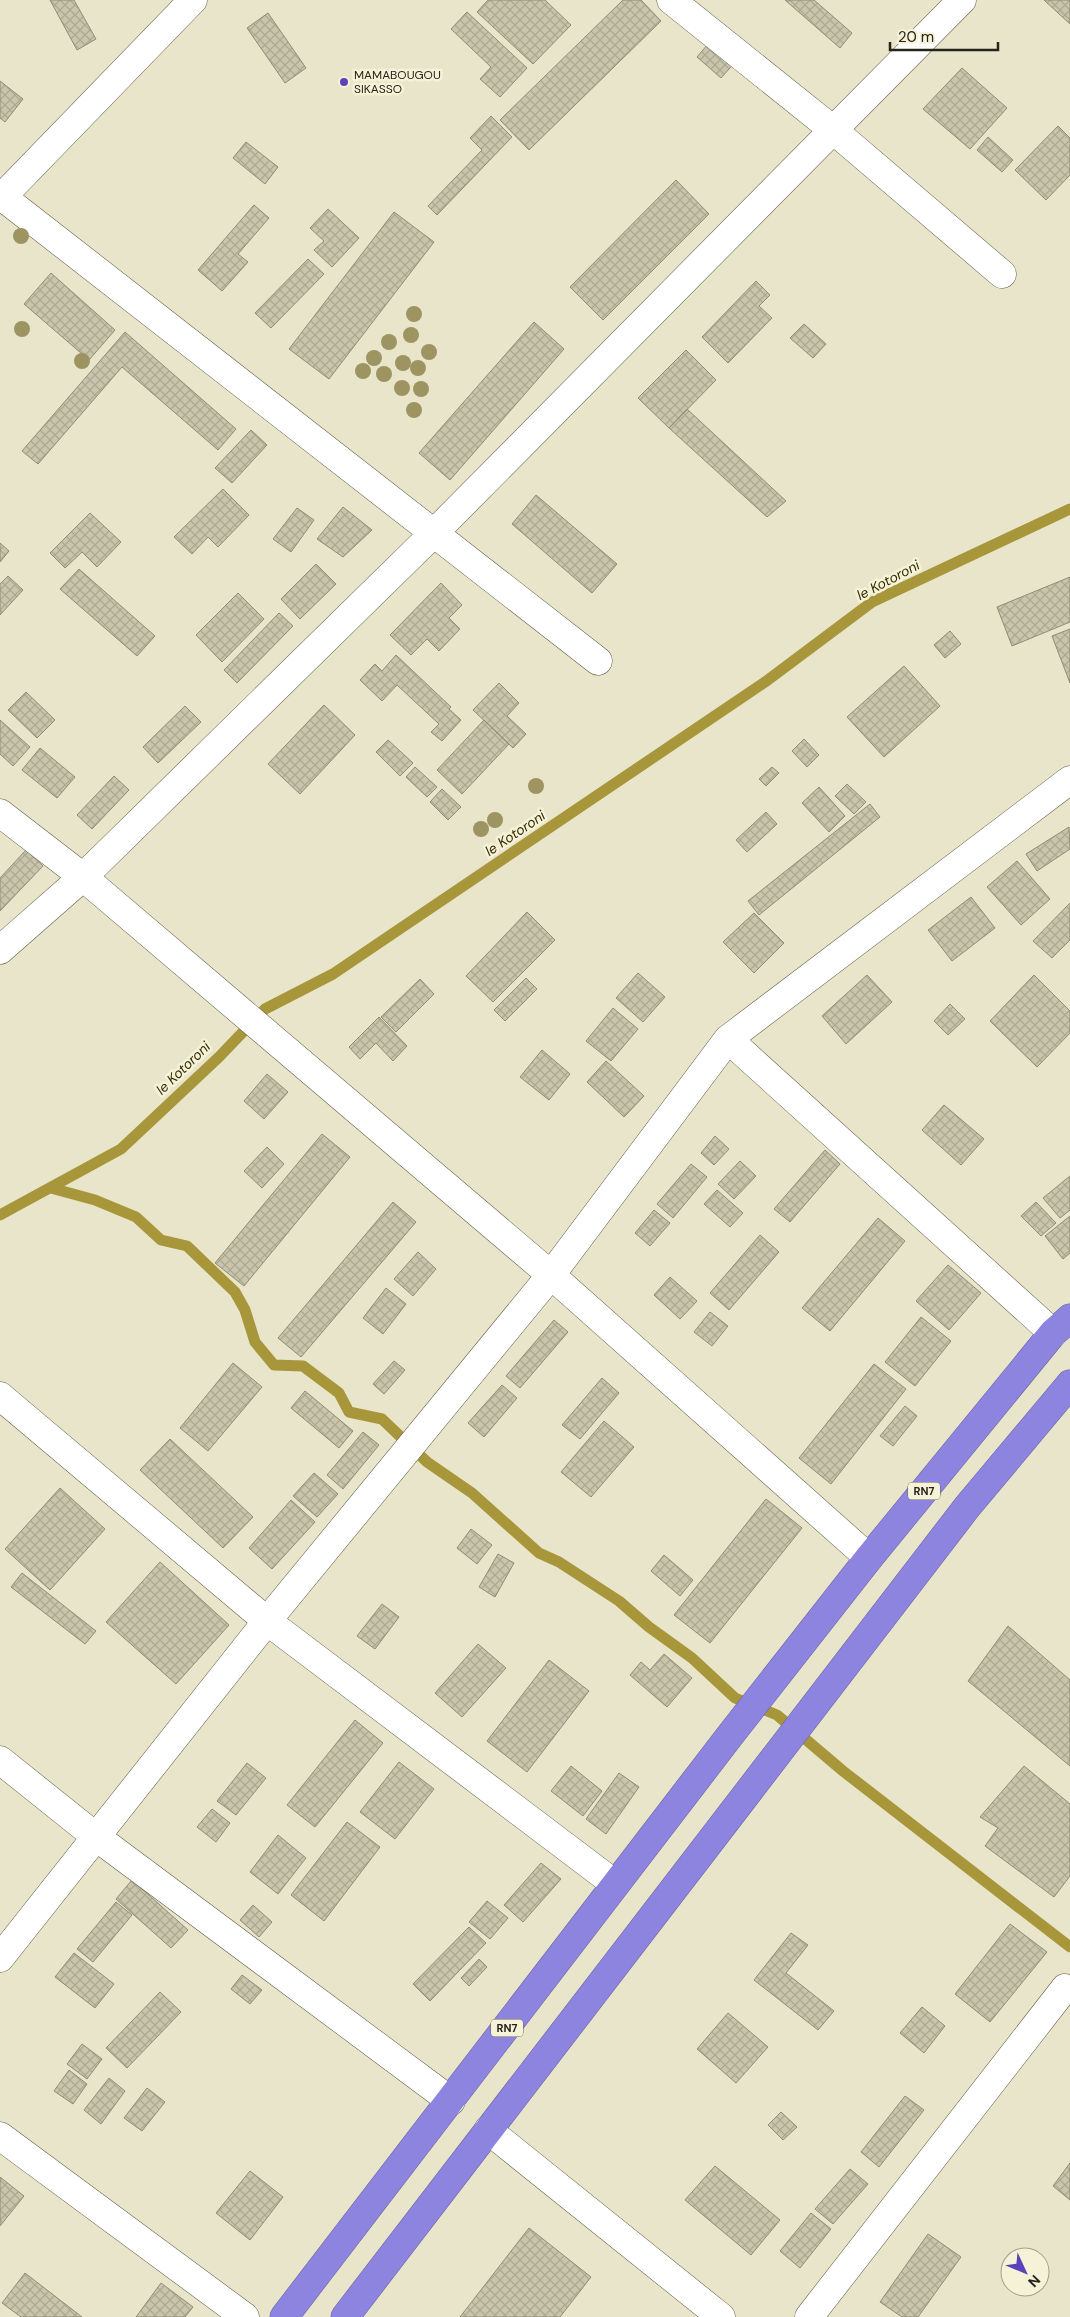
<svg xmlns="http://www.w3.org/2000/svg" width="1070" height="2317" font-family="'DM Sans',sans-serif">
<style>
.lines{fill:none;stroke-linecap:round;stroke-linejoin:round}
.stream{stroke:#a7963a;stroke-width:11}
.building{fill:url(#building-cross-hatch);stroke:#908c75}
.minor-casing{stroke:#605c46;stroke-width:29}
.highway-casing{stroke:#69629b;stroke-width:29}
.minor{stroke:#fff;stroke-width:28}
.highway{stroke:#8d84e0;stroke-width:28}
.tree{fill:#9d9461}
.poi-dot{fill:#5a42ba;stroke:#f6f2d8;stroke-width:2}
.labels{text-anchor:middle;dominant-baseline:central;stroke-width:5;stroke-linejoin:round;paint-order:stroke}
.shield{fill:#f6f2d8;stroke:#646253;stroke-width:1}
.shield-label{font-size:11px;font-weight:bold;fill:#25241a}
.poi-label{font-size:12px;fill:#25241a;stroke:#f6f2d8;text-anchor:start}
.water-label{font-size:14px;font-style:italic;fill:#342c04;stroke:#f6f2d8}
</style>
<defs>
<pattern id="building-cross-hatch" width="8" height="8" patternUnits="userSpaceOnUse" patternTransform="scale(1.25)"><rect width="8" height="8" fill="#c9c5ac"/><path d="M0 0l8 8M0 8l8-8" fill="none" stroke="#aca993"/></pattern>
</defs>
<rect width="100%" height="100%" fill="#e9e5cb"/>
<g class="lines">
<path class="stream" d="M51,1188L95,1200L136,1217L161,1240L187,1246L235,1292L245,1310L255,1342L274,1365L303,1366L339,1393L349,1412L382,1419L427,1462L472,1493L539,1553L559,1562L619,1601L649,1627L692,1658L735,1698L777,1715L843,1771L1070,1947
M0,1215L121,1149L219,1057L265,1009L333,974L765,682L872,602L1070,509"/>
</g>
<path class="building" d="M50,0H74L96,39L77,50Z
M488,0H545L571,25L533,64L477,12Z
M623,0H641L661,21L529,150L500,120Z
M785,0H814L852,33L840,48Z
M1044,0H1070V24Z
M467,12L527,68L500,97L480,79L491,67L451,29Z
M268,13L306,68L285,83L247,28Z
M714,37L738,59L721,78L697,57Z
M962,68L1007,108L970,149L923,109Z
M0,81L23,99L5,122L0,118Z
M491,116L512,137L437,215L428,206L482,150L470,138Z
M1058,126L1070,138V175L1046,200L1015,170Z
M988,137L1013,160L1002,172L977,150Z
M246,142L278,167L265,184L233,158Z
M676,180L709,214L603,320L570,287Z
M254,205L269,218L238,254L248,262L222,291L198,270Z
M328,209L359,238L332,267L314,250L324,241L310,228Z
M394,212L434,242L329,379L289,349Z
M308,259L324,274L271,328L255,313Z
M51,273L115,330L89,360L24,304Z
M756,281L770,295L759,306L772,318L728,363L702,337Z
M534,322L564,349L450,480L419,453Z
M804,324L826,344L813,358L790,338Z
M125,332L236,429L218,450L122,367L38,464L22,451Z
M686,350L716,380L669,428L638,398Z
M687,409L786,501L767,517L669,428Z
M251,430L267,445L232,483L215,468Z
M223,489L249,515L218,547L208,537L192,554L174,537Z
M536,495L617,564L592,593L512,524Z
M343,507L372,530L343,557L317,539Z
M297,508L314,520L291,552L273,539Z
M90,513L121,542L97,567L82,552L65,568L50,553Z
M0,543L9,551L0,562Z
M316,564L336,584L300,619L281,599Z
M79,569L155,636L137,656L60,589Z
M8,576L23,590L0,615V584Z
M1070,577V622L1012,646L997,607Z
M441,583L462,605L449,618L460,629L439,651L427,639L411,655L390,635Z
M238,593L264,619L222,662L196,635Z
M279,613L293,626L237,683L224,670Z
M1070,629V683L1052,636Z
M950,631L961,644L945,658L934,645Z
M396,655L451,707L449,709L461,720L442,741L431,732L439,724L397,685L382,701L360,680L375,664L382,671Z
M904,666L940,706L884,757L847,717Z
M499,683L519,703L507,716L526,734L513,748L473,710Z
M26,692L55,720L37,738L8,710Z
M324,705L355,735L300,794L268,764Z
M185,706L201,722L158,763L143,747Z
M0,720L30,747L13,766L0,754Z
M484,720L509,744L462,794L437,770Z
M804,739L819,755L807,767L792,751Z
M388,740L413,763L400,776L376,752Z
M40,748L75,777L57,798L22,770Z
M415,767L437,787L427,797L406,777Z
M772,767L779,773L766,786L759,779Z
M114,776L129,790L92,829L77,815Z
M847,784L866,802L854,814L835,796Z
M819,787L845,816L829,832L802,803Z
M442,789L461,807L448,820L430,802Z
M870,804L880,817L759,915L748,901Z
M766,812L777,824L747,852L736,840Z
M1069,827L1070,849L1037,871L1026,854Z
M26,850L43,866L0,911V878Z
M1017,861L1050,899L1021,925L987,887Z
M971,897L995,928L952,961L928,930Z
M1070,903V940L1052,958L1033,941Z
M527,912L555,940L493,1002L466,976Z
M754,913L784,943L754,973L723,942Z
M638,973L665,997L643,1022L616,998Z
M867,975L892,1002L846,1044L822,1016Z
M1034,975L1070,1011V1033L1037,1067L990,1021Z
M526,978L537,989L505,1021L494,1010Z
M420,979L434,994L396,1032L381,1017Z
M950,1004L965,1019L948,1035L934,1021Z
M613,1008L638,1029L611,1061L586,1041Z
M379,1017L407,1046L393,1061L376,1043L360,1059L349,1047Z
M542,1050L570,1074L549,1100L520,1077Z
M606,1061L644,1096L624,1117L587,1082Z
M267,1074L288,1092L264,1119L244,1101Z
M944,1105L984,1139L961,1165L922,1130Z
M322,1134L350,1157L244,1286L215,1263Z
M715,1136L729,1149L714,1165L701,1153Z
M267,1147L284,1164L262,1188L244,1171Z
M825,1150L840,1164L790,1222L774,1209Z
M740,1161L756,1176L734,1199L718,1184Z
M691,1164L707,1177L673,1218L657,1204Z
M1070,1176V1210L1060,1218L1043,1198Z
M717,1190L743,1213L730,1227L704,1204Z
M393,1202L416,1222L301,1357L278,1338Z
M1036,1202L1056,1223L1041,1236L1021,1216Z
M654,1210L670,1223L650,1246L635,1233Z
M1070,1216V1253L1063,1259L1045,1236Z
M878,1218L905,1241L830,1331L802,1308Z
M760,1235L779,1252L729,1310L710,1293Z
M418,1252L436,1269L413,1296L394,1279Z
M948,1265L981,1293L949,1330L916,1301Z
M670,1277L697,1301L680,1319L654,1295Z
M386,1288L406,1304L383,1334L363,1318Z
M710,1312L728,1326L712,1346L694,1332Z
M921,1317L951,1341L915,1386L885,1362Z
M554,1320L568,1332L520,1388L506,1376Z
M394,1361L405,1370L384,1394L373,1384Z
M233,1363L262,1387L208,1451L180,1428Z
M874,1364L906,1389L831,1484L799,1458Z
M602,1378L619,1393L580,1439L562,1425Z
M502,1385L517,1398L484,1437L468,1423Z
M305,1391L353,1431L339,1448L291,1408Z
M905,1406L917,1416L893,1446L880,1436Z
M604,1421L634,1447L591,1497L561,1472Z
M363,1432L379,1445L343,1489L327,1475Z
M170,1439L253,1517L223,1548L140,1470Z
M314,1473L338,1494L317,1517L293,1496Z
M60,1488L105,1529L50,1590L5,1549Z
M766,1499L802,1528L710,1643L674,1615Z
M291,1500L315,1522L272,1569L249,1548Z
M471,1529L492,1545L477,1564L457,1548Z
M498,1554L514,1563L495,1597L479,1587Z
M664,1555L693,1580L680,1596L651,1571Z
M160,1562L229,1625L176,1684L106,1622Z
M22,1573L96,1631L85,1644L11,1587Z
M382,1604L399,1617L375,1649L357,1636Z
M1008,1626L1070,1680V1766L968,1681Z
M478,1644L506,1668L462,1717L435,1693Z
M664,1654L692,1678L667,1707L630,1675L641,1662L650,1670Z
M549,1660L589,1691L527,1772L487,1741Z
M355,1720L383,1743L315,1827L287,1805Z
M399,1762L434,1789L395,1839L360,1812Z
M247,1763L266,1778L236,1815L217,1801Z
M571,1766L602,1791L583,1816L551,1791Z
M1024,1766L1070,1804V1876L1054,1897L985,1846L998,1828L980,1817Z
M619,1773L639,1787L606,1834L586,1819Z
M212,1809L230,1823L216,1842L197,1827Z
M347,1822L380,1847L324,1921L291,1895Z
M278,1835L306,1858L278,1894L250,1872Z
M541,1863L561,1879L523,1922L504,1905Z
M132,1880L188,1930L171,1948L116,1899Z
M487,1901L508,1918L490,1939L469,1922Z
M116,1902L132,1915L93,1962L77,1949Z
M253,1905L272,1922L259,1937L240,1920Z
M1010,1924L1047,1952L990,2022L955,1994Z
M469,1927L486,1943L430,2001L413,1984Z
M791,1933L808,1945L786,1973L834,2011L818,2030L754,1980Z
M74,1953L114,1984L95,2008L55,1977Z
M479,1959L487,1967L469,1986L461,1978Z
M242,1975L262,1990L250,2004L231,1989Z
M160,1992L181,2012L127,2068L106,2048Z
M922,2007L945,2026L924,2053L900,2033Z
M728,2013L768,2047L736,2083L697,2049Z
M82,2044L102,2059L87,2079L67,2064Z
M69,2070L87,2084L73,2104L54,2091Z
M109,2078L125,2091L101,2124L84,2110Z
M147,2088L165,2102L142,2131L124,2118Z
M905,2096L924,2110L879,2167L861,2152Z
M781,2112L797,2127L783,2140L768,2125Z
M1070,2163V2200L1053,2186Z
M715,2166L780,2220L751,2255L685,2200Z
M850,2169L868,2184L833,2224L815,2209Z
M250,2171L283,2197L250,2240L216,2213Z
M0,2177L24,2196L0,2226Z
M811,2213L831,2229L800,2268L780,2251Z
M529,2228L591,2277L560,2317H460Z
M928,2234L961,2257L918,2317H902L880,2302Z
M25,2273L82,2317H21L2,2303Z
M161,2283L193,2307L185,2317H136Z"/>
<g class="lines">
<defs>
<path id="minor" d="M671,0L832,129L1002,274
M0,195L598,661
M0,199L193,0
M0,813L83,877L551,1275L869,1558
M0,950L83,877L433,534L962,0
M728,1039L1053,1333
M0,1396L267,1621L615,1884
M0,1760L95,1836L451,2101
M0,1958L267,1621L551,1275L728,1039L1070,780
M488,2130L721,2317
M0,2136L245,2317
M809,2317L1065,1988"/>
<path id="highway" d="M284,2317L728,1738L869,1558L1053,1333L1070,1318
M345,2317L967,1507L1070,1384"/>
</defs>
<use href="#minor" class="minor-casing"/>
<use href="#highway" class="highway-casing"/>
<use href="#minor" class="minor"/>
<use href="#highway" class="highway"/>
</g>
<g class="tree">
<circle cx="21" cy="236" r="8"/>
<circle cx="414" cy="314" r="8"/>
<circle cx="22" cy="329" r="8"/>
<circle cx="411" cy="335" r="8"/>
<circle cx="389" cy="342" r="8"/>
<circle cx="429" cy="352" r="8"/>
<circle cx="374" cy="358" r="8"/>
<circle cx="82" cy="361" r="8"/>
<circle cx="403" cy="363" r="8"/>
<circle cx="418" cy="368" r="8"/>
<circle cx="363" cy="371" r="8"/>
<circle cx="384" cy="374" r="8"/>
<circle cx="402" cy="388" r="8"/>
<circle cx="421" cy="389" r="8"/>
<circle cx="414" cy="410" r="8"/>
<circle cx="536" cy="786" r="8"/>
<circle cx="495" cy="820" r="8"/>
<circle cx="481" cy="829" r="8"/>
</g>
<circle class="poi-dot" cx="344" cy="82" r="5"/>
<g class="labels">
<g class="shield">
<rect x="908" y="1482.5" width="32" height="17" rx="4"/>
<rect x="491" y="2019.5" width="32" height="17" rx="4"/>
</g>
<g class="shield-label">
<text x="924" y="1491">RN7</text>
<text x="507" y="2028">RN7</text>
</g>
<g class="poi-label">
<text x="354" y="75">MAMABOUGOU<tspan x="354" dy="14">SIKASSO</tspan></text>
</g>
<g class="water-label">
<text transform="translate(888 580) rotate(-28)">le Kotoroni</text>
<text transform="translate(515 833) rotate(-34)">le Kotoroni</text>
<text transform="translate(183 1068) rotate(-44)">le Kotoroni</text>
</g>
</g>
<g transform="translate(1025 2272) rotate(134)"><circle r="24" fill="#f6f2d8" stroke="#a2a08c"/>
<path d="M0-4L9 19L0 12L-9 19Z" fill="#5a42ba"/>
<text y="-8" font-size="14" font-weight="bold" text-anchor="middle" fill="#25241a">N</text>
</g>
<path d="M890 42v8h108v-8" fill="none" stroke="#25241a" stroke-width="2.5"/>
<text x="898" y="42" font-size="15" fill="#25241a" stroke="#f6f2d8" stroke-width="4" paint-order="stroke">20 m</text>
</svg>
